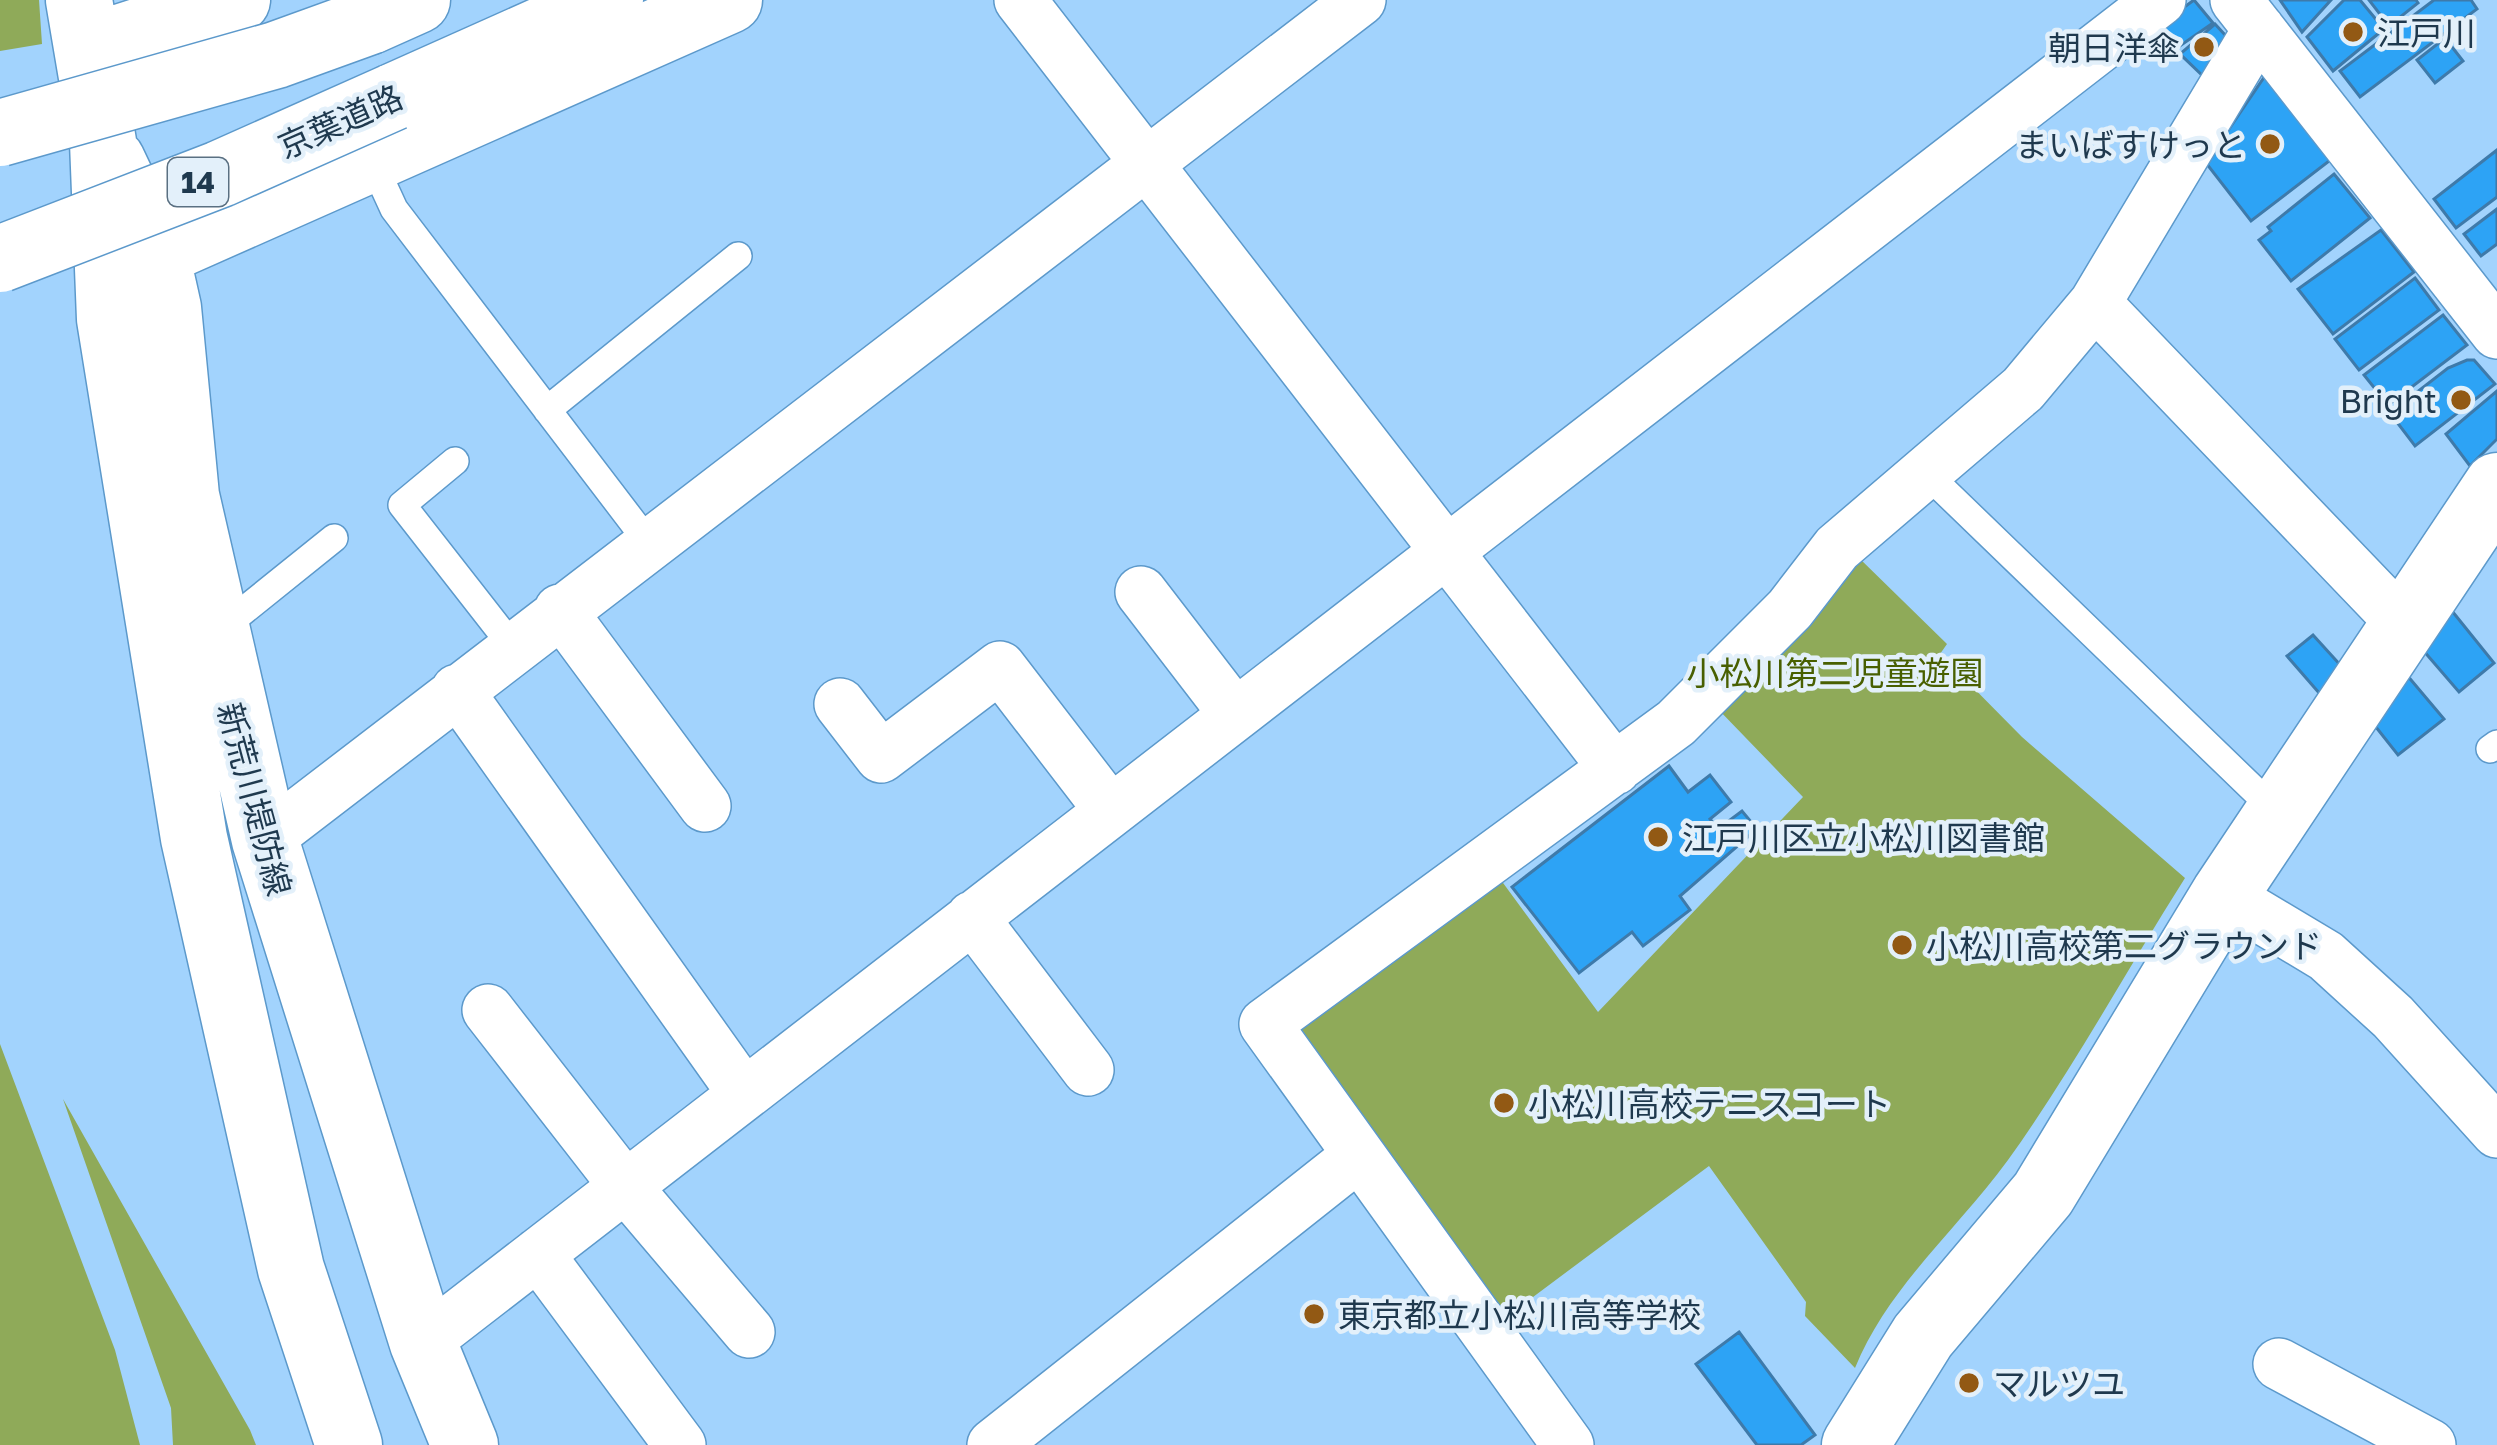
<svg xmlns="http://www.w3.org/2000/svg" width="2497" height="1445" font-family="'Golos Text','Noto Sans JP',sans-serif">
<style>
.green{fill:#8faa59}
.building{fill:#2da3f5;stroke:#3e7aaa;stroke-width:3}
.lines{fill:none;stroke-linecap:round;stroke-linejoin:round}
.lane-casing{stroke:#5c99cb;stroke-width:30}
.street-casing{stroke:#5c99cb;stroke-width:54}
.secondary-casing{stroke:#5c99cb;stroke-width:69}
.highway-casing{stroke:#5c99cb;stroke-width:69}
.lane{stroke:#fff;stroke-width:27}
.street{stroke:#fff;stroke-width:51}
.secondary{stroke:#fff;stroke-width:66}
.highway{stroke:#fff;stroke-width:66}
.highway-bridge-casing{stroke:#5c99cb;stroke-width:69;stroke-linecap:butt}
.highway-bridge{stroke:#fff;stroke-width:66}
.poi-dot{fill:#925914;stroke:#e3f0fa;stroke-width:4.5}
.labels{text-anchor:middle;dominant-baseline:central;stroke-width:9;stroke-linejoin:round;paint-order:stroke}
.shield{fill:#e3f0fa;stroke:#5a7082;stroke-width:3}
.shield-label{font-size:30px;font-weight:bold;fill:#1f394e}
.poi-label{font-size:33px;fill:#1f394e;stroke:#e3f0fa;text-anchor:start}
.street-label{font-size:33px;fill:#1f394e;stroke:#e3f0fa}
.park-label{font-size:33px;fill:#485f01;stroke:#e3f0fa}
</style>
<rect width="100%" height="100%" fill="#a2d3fd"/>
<path class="green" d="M0,0H39L42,44L0,51Z
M1857,556L1947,644L1940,654L2022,737L2185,878C2126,971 2072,1071 2008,1160C1957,1230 1888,1287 1855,1368L1805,1316L1806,1302L1709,1166L1502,1320L1299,1040L1303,1023L1495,872L1598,1012L1803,797L1716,707Z
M0,1044L115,1350L140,1445H0Z
M63,1099L250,1430L256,1445H173L171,1408Z"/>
<path class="building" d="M2194,0L2213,23L2174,50L2157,27Z
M2280,0H2331L2302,32Z
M2344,0H2360L2384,29L2333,71L2307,37Z
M2369,0H2416L2418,3L2389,26Z
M2434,0H2471L2477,9L2360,97L2340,71Z
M2215,24L2226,36L2203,76L2180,54Z
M2445,38L2463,61L2435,83L2417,60Z
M2267,73L2333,158L2251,221L2206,163Z
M2497,150V197L2456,228L2434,199Z
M2334,174L2370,218L2291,281L2259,240L2271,231L2268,227Z
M2497,209V244L2481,256L2464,234Z
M2381,230L2414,272L2333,334L2298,289Z
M2415,278L2439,310L2359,370L2335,339Z
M2443,315L2467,345L2388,405L2364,375Z
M2467,360H2474L2495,384L2415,446L2390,413L2448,368Z
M2497,391V439L2470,466L2446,434Z
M2448,606L2494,663L2459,692L2416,642Z
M2313,635L2343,668L2320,694L2287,656Z
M2406,674L2444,719L2398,755L2368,717Z
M1669,766L1688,792L1710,775L1731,802L1710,819L1718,829L1742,811L1757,829L1680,896L1690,910L1643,946L1632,932L1579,973L1512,887Z
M1739,1332L1815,1435L1801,1445H1757L1696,1364Z"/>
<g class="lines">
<defs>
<path id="lane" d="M371,159L394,209L648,542
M547,410L738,256
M455,461L402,505L513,647
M1926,473L2278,813
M217,623L237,616L334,538
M2490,749L2497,744"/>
<path id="street" d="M1020,0L1615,769
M2236,0L2497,333
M2095,303L2403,624
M1141,592L1234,713
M560,610L705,806
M457,690L744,1094
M840,704L881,757L1000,667L1110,810
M265,840L1360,0
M2224,895L2326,956L2393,1017L2497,1132
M972,917L1088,1070
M488,1010L625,1186L749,1332
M538,1254L680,1445
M423,1343L2160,0
M2279,1364L2430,1445
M993,1445L1359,1155
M1568,1445L1265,1024L1676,723L1790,609L1837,548L2023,389L2095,303L2259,29"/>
<path id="secondary" d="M79,0L103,142L110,319L194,838L291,1269L349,1445
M88,48L237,0
M112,161L156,254L168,308L186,496L265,840L423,1343L465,1445
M117,242L156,254L729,0
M1855,1445L1923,1336L2043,1194L2224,895L2497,486"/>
<path id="highway" d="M370,21L417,0
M393,97L610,0"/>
</defs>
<use href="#lane" class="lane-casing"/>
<use href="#street" class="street-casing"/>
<use href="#secondary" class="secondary-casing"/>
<use href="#highway" class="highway-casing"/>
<use href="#lane" class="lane"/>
<use href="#street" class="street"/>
<use href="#secondary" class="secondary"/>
<use href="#highway" class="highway"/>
<defs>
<path id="highway-bridge" d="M0,133L276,55L370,21
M0,259L220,174L393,97"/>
</defs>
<use href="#highway-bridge" class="highway-bridge-casing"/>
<use href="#highway-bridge" class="highway-bridge"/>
</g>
<g class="poi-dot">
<circle cx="2353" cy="32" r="12"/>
<circle cx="2204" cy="47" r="12"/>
<circle cx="2270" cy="144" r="12"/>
<circle cx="2461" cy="400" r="12"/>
<circle cx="1658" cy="837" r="12"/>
<circle cx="1902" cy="945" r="12"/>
<circle cx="1504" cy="1103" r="12"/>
<circle cx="1314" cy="1314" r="12"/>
<circle cx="1969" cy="1383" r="12"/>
</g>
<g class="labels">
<rect class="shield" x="168" y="158" width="60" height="48" rx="9"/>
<g class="shield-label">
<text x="198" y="182">14</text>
</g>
<g class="poi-label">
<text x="2377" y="32">江戸川</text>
<text x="2180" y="47" text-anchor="end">朝日洋傘</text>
<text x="2246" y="144" text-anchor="end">まいばすけっと</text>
<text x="2437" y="400" text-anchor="end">Bright</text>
<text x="1682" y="837">江戸川区立小松川図書館</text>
<text x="1926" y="945">小松川高校第二グラウンド</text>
<text x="1528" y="1103">小松川高校テニスコート</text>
<text x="1338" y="1314">東京都立小松川高等学校</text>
<text x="1993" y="1383">マルツユ</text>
</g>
<g class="street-label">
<text transform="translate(340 121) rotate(-24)">京葉道路</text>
<text transform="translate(255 799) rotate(75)">新荒川堤防線</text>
</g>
<g class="park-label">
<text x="1835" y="672">小松川第二児童遊園</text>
</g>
</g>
</svg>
